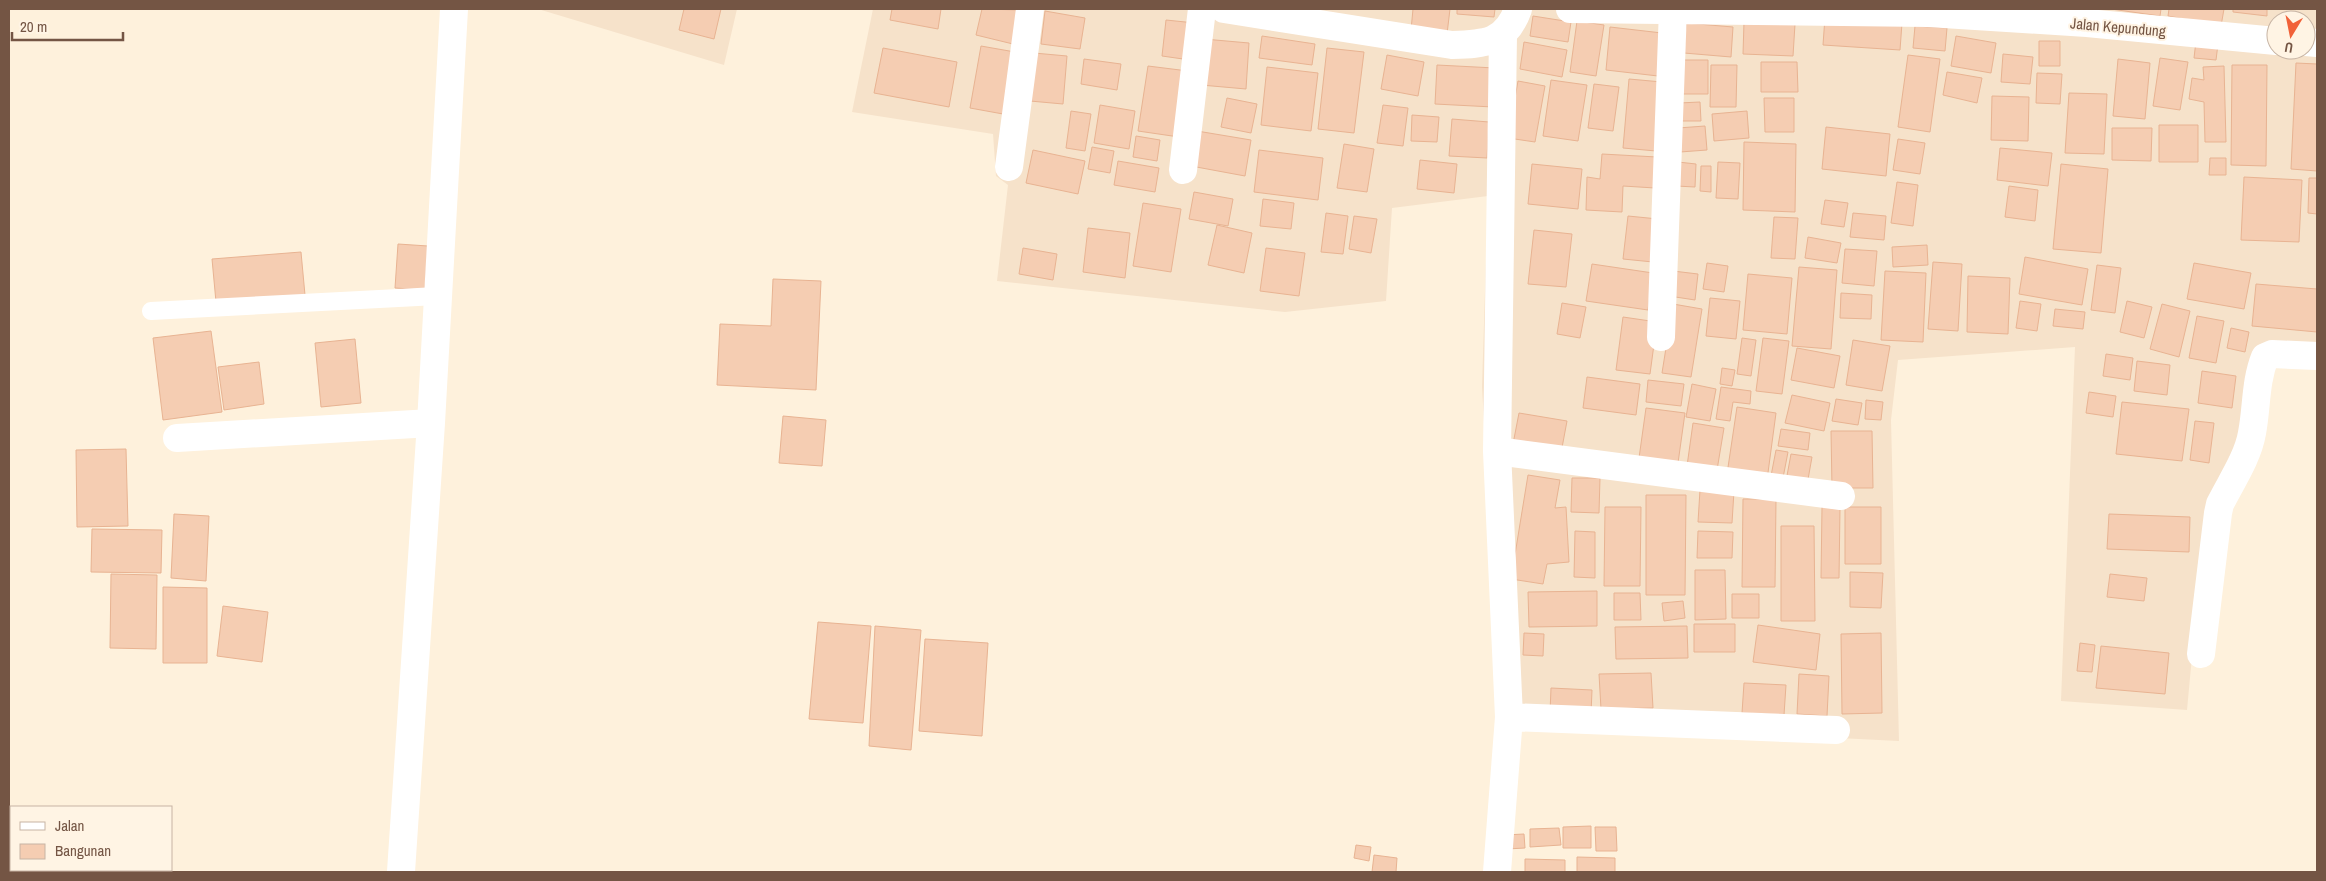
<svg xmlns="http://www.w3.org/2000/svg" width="2326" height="881" font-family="'Archivo Narrow',sans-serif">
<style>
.residential{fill:#f6e2ca;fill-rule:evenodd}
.building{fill:#f5cdb2;stroke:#e8b392}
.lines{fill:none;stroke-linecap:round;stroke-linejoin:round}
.lane{stroke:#fff;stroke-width:18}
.street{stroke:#fff;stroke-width:28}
.labels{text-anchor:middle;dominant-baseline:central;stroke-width:4;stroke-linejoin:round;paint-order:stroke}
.street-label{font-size:15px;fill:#745544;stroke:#fff4e4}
</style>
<rect width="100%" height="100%" fill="#fef1dc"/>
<path class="residential" d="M538,9H737L724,65Z
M873,9H2317V345L2281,342L2243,435L2198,592L2187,710L2061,701L2075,347L1898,360L1891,420L1899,741L1501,721L1482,387L1488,196L1392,208L1386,301L1285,312L997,281L1008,185L996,176L993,134L852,112ZM2276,20H2306V50H2276Z"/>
<path class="building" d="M684,9H721L714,39L679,30Z
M892,9H941L938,29L890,20Z
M982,9L1021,10L1013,44L976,35Z
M1413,9H1450L1447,34L1411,30Z
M1457,9H1495L1494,17L1457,14Z
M2111,9H2161L2160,16Z
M2169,9H2224L2221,26L2168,16Z
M2233,9H2267V16L2233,12Z
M1045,11L1085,18L1080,49L1041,44Z
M1533,16L1571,22L1568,42L1530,36Z
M1825,17L1902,23L1900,50L1823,45Z
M1166,20L1195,23L1190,60L1162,56Z
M1577,21L1604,25L1596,76L1570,72Z
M1744,22L1795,24L1793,56L1743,54Z
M1686,23L1733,27L1731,57L1684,53Z
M1915,26L1947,28L1945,51L1913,48Z
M1610,27L1662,33L1658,76L1606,70Z
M1262,36L1315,44L1312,65L1259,58Z
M1956,36L1996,43L1991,73L1951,66Z
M1204,39L1249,43L1246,89L1201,85Z
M2039,41H2060V66H2039Z
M2196,41L2218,44L2216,60L2194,58Z
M1524,42L1567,50L1562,77L1520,69Z
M981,46L1015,52L1003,114L970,108Z
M883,48L957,62L949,107L874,93Z
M1327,48L1364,52L1354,133L1318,129Z
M1034,53L1067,56L1063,104L1030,101Z
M2003,54L2033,57L2030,84L2001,82Z
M1387,55L1424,62L1418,96L1381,89Z
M1908,55L1940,59L1930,132L1898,127Z
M2160,58L2188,62L2180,110L2153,106Z
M1084,59L1121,64L1117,90L1081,84Z
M2118,59L2150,63L2145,119L2113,116Z
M1682,60H1708V94H1682Z
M1761,62H1797L1798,92H1761Z
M2296,63L2317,64V171L2291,169Z
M1437,65L1495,68L1493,107L1435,104Z
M1711,65H1737L1736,107H1710Z
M2232,65H2267L2266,166L2231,165Z
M1148,66L1188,71L1179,137L1138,131Z
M2224,66L2226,142H2205L2204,102L2189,99L2192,78L2204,80L2203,67Z
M1267,67L1318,73L1311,131L1261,125Z
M1947,72L1982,78L1977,103L1943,95Z
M2037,73L2062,74L2060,104L2036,103Z
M1629,79L1662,82L1656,151L1623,148Z
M1551,80L1587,85L1578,141L1543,136Z
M1518,81L1545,86L1535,142L1508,138Z
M1594,84L1619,87L1613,131L1588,128Z
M2069,93L2107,94L2104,154L2065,153Z
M1992,96L2029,97L2028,141L1991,140Z
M1227,98L1257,104L1251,133L1221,127Z
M1764,98H1794V132H1765Z
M1700,102L1701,121H1680L1679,103Z
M1100,105L1135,111L1129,149L1094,143Z
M1383,105L1408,108L1403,146L1377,143Z
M1071,111L1091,114L1085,151L1066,148Z
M1747,111L1749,138L1714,141L1712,114Z
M1412,115L1439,117L1437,142L1411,141Z
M1452,119L1489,122L1487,158L1449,156Z
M2159,125H2198V162H2159Z
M1705,126L1707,150L1680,152L1678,128Z
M1826,127L1890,134L1886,176L1822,169Z
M2112,128H2152L2151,161L2112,160Z
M1197,131L1251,140L1245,176L1191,166Z
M1136,136L1160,140L1157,161L1133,157Z
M1898,139L1925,143L1920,174L1893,170Z
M1744,142L1796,144L1795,212L1743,210Z
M1344,144L1374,149L1367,192L1337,188Z
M1092,147L1114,151L1110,173L1088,169Z
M2000,148L2052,153L2048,186L1997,180Z
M1033,150L1085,161L1078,194L1026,183Z
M1259,150L1323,158L1318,200L1254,192Z
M1602,154L1657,157L1655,188L1623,186L1622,212L1586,210L1587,177L1600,179Z
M2210,158H2226V175H2209Z
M1420,160L1457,164L1454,193L1417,189Z
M1118,161L1159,168L1155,192L1114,185Z
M1678,162L1696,164L1695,187L1676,186Z
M1718,162L1740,163L1738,199L1716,198Z
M1532,164L1582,169L1578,209L1528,204Z
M2061,164L2108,169L2101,253L2053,249Z
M1701,166H1711V192L1700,191Z
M2244,177L2302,180L2299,242L2241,240Z
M2309,178H2317V214L2308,213Z
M1897,182L1918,185L1913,226L1891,223Z
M2009,186L2038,190L2035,221L2005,217Z
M1194,192L1233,199L1228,226L1189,219Z
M1263,199L1294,203L1291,229L1260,226Z
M1825,200L1848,203L1844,227L1821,224Z
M1143,203L1181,209L1171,272L1133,266Z
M1326,213L1348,216L1343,254L1321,252Z
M1853,213L1886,216L1884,240L1850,237Z
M1354,216L1377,219L1371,253L1349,249Z
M1628,216L1658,219L1653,262L1623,259Z
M1774,217L1798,218L1795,259L1771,258Z
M1217,225L1252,233L1244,273L1208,265Z
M1088,228L1130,233L1125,278L1083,272Z
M1534,230L1572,234L1566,287L1528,284Z
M1808,237L1841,243L1837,263L1805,258Z
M398,244L428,246L425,290L395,288Z
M1927,245L1928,265L1893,267L1892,247Z
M1023,248L1057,254L1053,280L1019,274Z
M1266,248L1305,253L1299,296L1260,291Z
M1845,249L1877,251L1874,286L1842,283Z
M301,252L305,295L216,302L212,259Z
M2025,257L2088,269L2082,305L2019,294Z
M1933,262L1962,264L1958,331L1928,329Z
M1707,263L1728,266L1724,292L1703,289Z
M2194,263L2251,273L2244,309L2187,299Z
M1592,264L1653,273L1648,310L1586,301Z
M2097,265L2121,268L2115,313L2091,310Z
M1799,267L1837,270L1831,349L1792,346Z
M1673,271L1698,274L1695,300L1669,296Z
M1885,271L1926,273L1923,342L1881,340Z
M1748,274L1792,278L1787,334L1743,330Z
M1968,276L2010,278L2008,334L1967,332Z
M773,279L821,281L816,390L717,385L720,324L771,326Z
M2256,284L2317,289V332L2252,326Z
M1841,293L1872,295L1871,319L1840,318Z
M1710,298L1740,301L1736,339L1706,336Z
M2020,301L2041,304L2037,331L2016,328Z
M2127,301L2152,307L2144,338L2120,332Z
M1562,303L1586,307L1580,338L1557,334Z
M1673,304L1702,309L1691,377L1662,373Z
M2162,304L2190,311L2179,357L2150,349Z
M2055,309L2085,312L2083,329L2053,326Z
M2197,316L2224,321L2216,363L2189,358Z
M1623,317L1657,322L1650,374L1616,370Z
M2231,328L2249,332L2245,352L2227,348Z
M211,331L222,412L163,420L153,338Z
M1742,338L1756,340L1751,376L1737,374Z
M1763,338L1789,341L1782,394L1756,391Z
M355,339L361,403L321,407L315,343Z
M1853,340L1890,346L1882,391L1846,385Z
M1797,348L1840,356L1834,388L1791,380Z
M2106,354L2133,358L2130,380L2103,376Z
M2137,361L2170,365L2167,395L2134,391Z
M259,362L264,404L224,410L218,367Z
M1722,368L1735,370L1732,386L1720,384Z
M2202,371L2236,376L2232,408L2198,403Z
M1587,377L1640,384L1636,415L1583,408Z
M1648,380L1684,384L1681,406L1646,402Z
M1692,384L1716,389L1710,421L1686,417Z
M1721,387L1751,391L1750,404L1733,402L1730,421L1716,419Z
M2089,392L2116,396L2113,417L2086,413Z
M1792,395L1830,403L1824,431L1785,423Z
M1836,399L1862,403L1858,425L1832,421Z
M1866,400L1883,402L1881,420L1865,419Z
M2122,402L2189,409L2182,461L2116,454Z
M1737,407L1776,413L1767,480L1727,474Z
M1646,408L1685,413L1678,463L1639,458Z
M1519,413L1567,421L1561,453L1513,444Z
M783,416L826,420L822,466L779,463Z
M2195,421L2214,423L2209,463L2190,460Z
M1693,423L1724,428L1717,470L1687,466Z
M1781,429L1810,433L1808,450L1778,446Z
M1831,431H1872L1873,488H1832Z
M126,449L128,526L77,527L76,450Z
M1776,450L1788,452L1782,483L1770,481Z
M1791,454L1812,457L1807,485L1786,481Z
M1528,475L1560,480L1555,508L1566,507L1569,562L1547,564L1543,584L1511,579Z
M1572,478H1600L1599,513L1571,512Z
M1700,490L1734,491L1732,523L1698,522Z
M1646,495H1686L1685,595H1646Z
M1743,499H1776L1775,587H1742Z
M1605,507H1641L1640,586H1604Z
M1822,507L1840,508L1839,578H1821Z
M1845,507H1881V564H1845Z
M174,514L209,516L206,581L171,578Z
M2109,514L2190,517L2189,552L2107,549Z
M1781,526H1814L1815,621H1781Z
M92,529L162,530L161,573L91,572Z
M1575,531L1595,532V578L1574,577Z
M1698,531L1733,532L1732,558H1697Z
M1695,570H1725L1726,619L1695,620Z
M1850,572L1883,573L1881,608L1850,607Z
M111,574L157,575L156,649L110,648Z
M2110,574L2147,578L2144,601L2107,597Z
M163,587L207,588V663H163Z
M1597,591V626L1529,627L1528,592Z
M1614,593H1640L1641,620H1614Z
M1732,594H1759V618H1732Z
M1683,601L1685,618L1664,621L1662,603Z
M223,606L268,612L262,662L217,656Z
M818,622L871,626L863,723L809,719Z
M1694,624H1735V652H1694Z
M1758,625L1820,634L1816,670L1753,662Z
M875,626L921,630L911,750L869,746Z
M1687,626L1688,658L1616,659L1615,627Z
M1524,633L1544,634L1543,656L1523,655Z
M1881,633L1882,713L1842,714L1841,634Z
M925,639L988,643L982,736L919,731Z
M2080,643L2095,645L2092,672L2077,671Z
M2101,646L2169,653L2165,694L2096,688Z
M1651,673L1653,708L1601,709L1599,674Z
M1799,674L1829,676L1827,716L1797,714Z
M1744,683L1786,685L1784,715L1742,713Z
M1551,688L1592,690L1591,714L1550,713Z
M1591,826V848H1563V827Z
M1595,827H1616L1617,851H1596Z
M1559,828L1561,845L1530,847V829Z
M1524,834L1525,848L1507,849L1505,835Z
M1356,845L1371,847L1369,861L1354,858Z
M1374,855L1397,858L1396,872H1372Z
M1577,857L1615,858V872H1577Z
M1525,859L1565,860V872H1525Z"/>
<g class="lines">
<path class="lane" d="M151,311L437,296"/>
<path class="street" d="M1224,9L1452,45C1485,44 1506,43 1518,9
M1570,9L1928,13L2087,23L2276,41
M2306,42L2317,43
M1009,167L1030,9
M1183,170L1202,9
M1661,337L1673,9
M177,438L431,423
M1497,451L1841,496
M2201,654L2218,513L2220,504C2231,482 2248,457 2252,433C2257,407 2255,382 2265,357L2272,354L2317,356
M1509,717L1836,730
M401,872L431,423L454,9
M1497,872L1509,717L1497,451L1503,35"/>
</g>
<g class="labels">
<g class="street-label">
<text transform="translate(2118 27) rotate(5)">Jalan Kepundung</text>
</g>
</g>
<rect width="2326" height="881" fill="none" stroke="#745544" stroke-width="20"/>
<rect x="10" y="806" width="162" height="65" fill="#fff4e4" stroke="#c7b4a4"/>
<rect x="20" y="822" width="25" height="8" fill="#ffffff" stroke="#c7b4a4"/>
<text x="55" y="831" font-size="15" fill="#745544">Jalan</text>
<rect x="20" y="844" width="25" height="15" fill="#f5cdb2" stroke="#c7b4a4"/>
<text x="55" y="856" font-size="15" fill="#745544">Bangunan</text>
<g transform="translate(2291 35) rotate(190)"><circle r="24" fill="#fff4e4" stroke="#c7b4a4"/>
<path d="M0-4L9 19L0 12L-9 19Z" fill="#f16138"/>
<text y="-8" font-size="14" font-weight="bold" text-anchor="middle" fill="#745544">U</text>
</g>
<path d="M12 32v8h111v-8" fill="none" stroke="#745544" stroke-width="2.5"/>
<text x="20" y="32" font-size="15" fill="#745544" stroke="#fff4e4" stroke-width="4" paint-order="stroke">20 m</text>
</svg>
